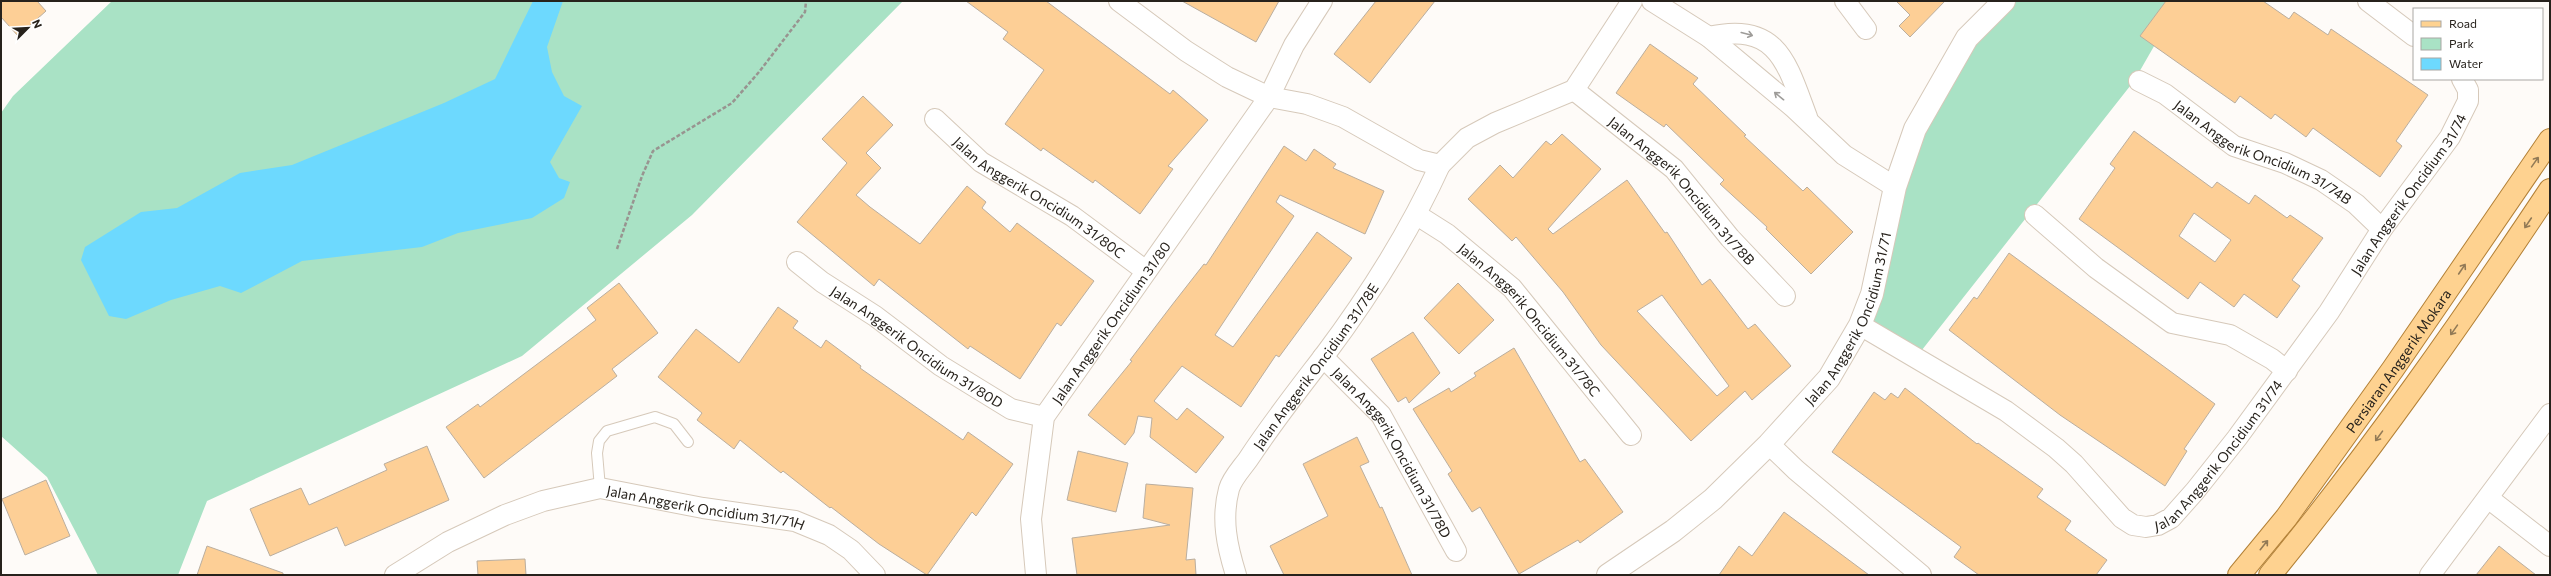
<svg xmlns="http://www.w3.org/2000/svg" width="2551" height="576" font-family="Commissioner,sans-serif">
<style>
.green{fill:#a9e2c5}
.water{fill:#6dd9fe}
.building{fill:#fdcf96;stroke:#baae9f;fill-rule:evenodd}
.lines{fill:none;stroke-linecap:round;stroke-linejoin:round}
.service-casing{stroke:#d6c9ba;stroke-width:12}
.minor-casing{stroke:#d6c9ba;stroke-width:22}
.tertiary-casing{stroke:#d6c9ba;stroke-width:24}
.primary-casing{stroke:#b38137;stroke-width:24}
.path{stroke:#989490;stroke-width:2.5;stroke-dasharray:4 2;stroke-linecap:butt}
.service{stroke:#fff;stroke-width:10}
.minor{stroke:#fff;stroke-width:20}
.tertiary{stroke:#fff;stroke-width:22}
.primary{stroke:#fed290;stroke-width:22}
.oneway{stroke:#9e9c99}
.oneway2{stroke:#927a56}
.labels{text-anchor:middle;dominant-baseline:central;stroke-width:3;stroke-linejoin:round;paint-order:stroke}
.street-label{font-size:14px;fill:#27221c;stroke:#fff}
</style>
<rect width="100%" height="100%" fill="#fefbf8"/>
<path class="green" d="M112,1H903L692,215L522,356L207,501L178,575H98L47,477L1,436V113L13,96Z
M2006,1H2180L2134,81L1918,355L1856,310L1884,207L1968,38Z"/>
<path class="water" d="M533,1H563L547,47L552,72L564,96L582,106L550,162L559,178L570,182L564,198L532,218L458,233L422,247L302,261L241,293L220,286L171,300L126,319L109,316L81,260L85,247L141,212L177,208L240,173L292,165L444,103L495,79Z"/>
<path class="building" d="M1,1H37L46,11L18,36L1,17Z
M966,1H1046L1170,94L1173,90L1208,120L1168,166L1173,169L1140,214L1095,180L1093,183L1043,148L1041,151L1005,124L1044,70L1003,39L1008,32Z
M1182,1H1279L1256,42Z
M1376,1H1435L1370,83L1334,54Z
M1896,1H1945L1910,37L1899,26L1910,15Z
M2166,1H2263L2289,19L2294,12L2328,35L2331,29L2428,95L2396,141L2402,146L2380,177L2313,128L2306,137L2275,114L2271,119L2240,96L2235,103L2140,36Z
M1650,44L1698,78L1693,84L1746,135L1744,136L1803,191L1807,187L1853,232L1811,274L1766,229L1767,227L1720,184L1724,180L1666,124L1664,127L1616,93Z
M863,96L893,125L866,153L881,168L856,195L870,207L920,244L967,186L986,202L982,208L1010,232L1017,223L1094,281L1061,326L1057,323L1020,379L970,346L968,349L879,279L874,286L797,222L847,163L822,139Z
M2134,131L2212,188L2217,182L2249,204L2255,195L2287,218L2290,215L2323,238L2292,280L2300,286L2277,318L2244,294L2234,307L2200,282L2188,299L2079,219L2115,168L2110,164ZM2194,213L2231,240L2215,262L2179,236Z
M1562,134L1601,169L1548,229L1553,234L1627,180L1665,233L1667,232L1702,285L1710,279L1748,329L1755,324L1791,366L1752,400L1745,391L1691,441L1601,345L1563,292L1516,237L1512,241L1468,199L1500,165L1513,178L1546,141L1551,145ZM1662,295L1729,386L1717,396L1637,311Z
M1284,146L1306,161L1314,149L1336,164L1333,168L1384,191L1365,234L1280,195L1276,202L1294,216L1215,335L1233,347L1317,232L1352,258L1279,357L1276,355L1241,407L1182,366L1154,401L1177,420L1187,408L1224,437L1196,473L1150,437L1152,418L1138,416L1134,433L1125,445L1088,415L1132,361L1130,360L1172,305L1204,264L1206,265Z
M2009,253L2215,404L2184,449L2187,451L2165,486L2060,415L1949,330L1974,297L1977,299Z
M619,283L658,333L612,369L617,376L484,478L446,427L478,404L480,407L596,320L587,308Z
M1458,283L1494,320L1459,354L1424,318Z
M778,307L798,321L793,328L821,348L826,340L861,366L860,368L963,440L968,432L1013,464L976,516L972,512L927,575L879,544L831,507L830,508L783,471L781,473L740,440L734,449L697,420L702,413L658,377L696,329L739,363Z
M1413,332L1440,373L1409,403L1406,397L1398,402L1371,359Z
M1514,348L1580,462L1585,459L1623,512L1580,543L1578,540L1519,574L1480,507L1472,512L1448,474L1452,471L1413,409L1449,388L1451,392L1476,376L1474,373Z
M1905,388L1977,444L1978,443L2043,489L2037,497L2071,521L2065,530L2107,560L2096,575H1979L1954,557L1961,547L1832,452L1874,392L1885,400L1891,393L1898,398Z
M1357,437L1369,462L1360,466L1380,508L1382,507L1412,575H1284L1270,546L1328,516L1303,464Z
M427,446L449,500L345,546L337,527L270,556L250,509L301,488L309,505L387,470L384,464Z
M1078,451L1128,463L1116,512L1067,500Z
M46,480L70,536L25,555L2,499Z
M1146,484L1193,488L1186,560L1195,559L1196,575H1077L1072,538L1170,525L1143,518Z
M1784,512L1830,546L1869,575H1719L1739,546L1752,556Z
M207,546L283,573V575H197Z
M2499,546L2514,558L2536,575H2476Z
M525,559L526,575H478L477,561Z"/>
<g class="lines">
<defs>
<path id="service" d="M600,488L597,453L599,441L607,431L655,417L674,424L688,442"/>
<g id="minor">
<path d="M1119,1L1186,51L1227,77L1269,97L1307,104L1343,117L1419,160L1440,165L1467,138L1495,123L1574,90L1632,1"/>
<path d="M1652,1L1709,37L1793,107L1844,155L1895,187"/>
<path d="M1845,1L1866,29"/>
<path d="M2368,1L2414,36"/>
<path d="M1709,37C1778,21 1787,64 1807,117"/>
<path id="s1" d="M2139,81L2165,94L2234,146L2285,163L2321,180L2356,204L2382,229"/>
<path id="s2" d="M1574,90L1674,169L1730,238L1785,296"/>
<path id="s3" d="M935,119L981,162L1072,216L1146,271"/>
<path id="s4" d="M1417,215L1447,234L1512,288L1631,435"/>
<path d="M2035,215L2096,268L2172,323L2230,335L2272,359L2287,371"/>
<path id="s5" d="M797,262L822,282L875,316L941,366L1011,409L1044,417"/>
<path id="s6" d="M1860,325L2006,411L2056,448L2074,464L2122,518L2133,525L2146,527L2158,525L2171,518L2195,491L2237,438L2329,312L2382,229L2450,137L2468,101V90L2462,79"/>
<path id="s7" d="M1323,357L1381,415L1456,551"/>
<path d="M1769,444L1796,470L1921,575"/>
<path d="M2488,498L2550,546"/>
<path id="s8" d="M395,575L448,542L505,515L543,501L600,488L703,508L795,521L829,535L851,550L875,575"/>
<path id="s9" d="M1036,575L1031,519L1044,417L1269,97L1294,45L1322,1"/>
<path id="s10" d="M1236,575C1227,546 1221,519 1229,489C1232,478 1243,467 1249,458C1272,423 1298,390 1324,356C1369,296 1409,233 1440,165"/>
<path d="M2430,575L2550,414"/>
</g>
<g id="tertiary">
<path id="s11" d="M1608,575L1673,531L1713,499L1769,444L1829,378L1860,325L1872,294L1895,187L1915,129L1967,38L2004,1"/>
</g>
<g id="primary">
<path id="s12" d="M2239,575L2286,518L2393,369L2550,140"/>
<path d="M2270,575C2371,452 2462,322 2550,190"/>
</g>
</defs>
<use href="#service" class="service-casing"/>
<use href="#minor" class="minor-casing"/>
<use href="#tertiary" class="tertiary-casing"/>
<use href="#primary" class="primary-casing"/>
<path class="path" d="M617,249L642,176L653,151L732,103L759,72L805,12L806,1"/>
<use href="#service" class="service"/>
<use href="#minor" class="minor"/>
<use href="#tertiary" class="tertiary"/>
<use href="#primary" class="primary"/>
</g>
<defs><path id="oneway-shaft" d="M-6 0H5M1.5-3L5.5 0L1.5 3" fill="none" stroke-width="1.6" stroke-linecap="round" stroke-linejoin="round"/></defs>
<g class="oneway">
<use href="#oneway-shaft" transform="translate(1747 34) rotate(15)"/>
<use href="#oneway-shaft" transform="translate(1779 96) rotate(-141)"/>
</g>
<g class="oneway2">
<use href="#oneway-shaft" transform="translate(2535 162) rotate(-55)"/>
<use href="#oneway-shaft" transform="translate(2528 223) rotate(124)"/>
<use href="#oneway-shaft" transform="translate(2462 269) rotate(-56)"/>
<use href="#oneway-shaft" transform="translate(2454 330) rotate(125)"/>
<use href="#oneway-shaft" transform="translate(2379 436) rotate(126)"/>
<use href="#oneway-shaft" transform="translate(2264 545) rotate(-51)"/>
</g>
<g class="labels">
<g class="street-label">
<text stroke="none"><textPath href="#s1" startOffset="144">Jalan Anggerik Oncidium 31/74B</textPath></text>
<text stroke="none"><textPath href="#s2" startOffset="148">Jalan Anggerik Oncidium 31/78B</textPath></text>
<text stroke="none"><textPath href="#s6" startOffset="783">Jalan Anggerik Oncidium 31/74</textPath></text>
<text stroke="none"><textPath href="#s3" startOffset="131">Jalan Anggerik Oncidium 31/80C</textPath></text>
<text stroke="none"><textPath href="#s11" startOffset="360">Jalan Anggerik Oncidium 31/71</textPath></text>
<text stroke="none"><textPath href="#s4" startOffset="155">Jalan Anggerik Oncidium 31/78C</textPath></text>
<text stroke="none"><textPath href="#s9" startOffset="275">Jalan Anggerik Oncidium 31/80</textPath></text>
<text stroke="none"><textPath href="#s5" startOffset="147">Jalan Anggerik Oncidium 31/80D</textPath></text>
<text stroke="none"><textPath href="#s12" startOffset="267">Persiaran Anggerik Mokara</textPath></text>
<text stroke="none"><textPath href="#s10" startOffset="238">Jalan Anggerik Oncidium 31/78E</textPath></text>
<text stroke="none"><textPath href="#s6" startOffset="459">Jalan Anggerik Oncidium 31/74</textPath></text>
<text stroke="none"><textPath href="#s7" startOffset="119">Jalan Anggerik Oncidium 31/78D</textPath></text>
<text stroke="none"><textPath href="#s8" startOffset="332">Jalan Anggerik Oncidium 31/71H</textPath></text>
</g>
</g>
<rect width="2551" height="576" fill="none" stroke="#27221c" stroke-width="4"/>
<rect x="2413" y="8" width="130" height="72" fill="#ffffff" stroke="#a9a7a4"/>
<rect x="2421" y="21" width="20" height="6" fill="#fed290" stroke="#a9a7a4"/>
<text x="2449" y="28" font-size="12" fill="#27221c">Road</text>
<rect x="2421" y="38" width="20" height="12" fill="#a9e2c5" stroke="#a9a7a4"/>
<text x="2449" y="48" font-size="12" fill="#27221c">Park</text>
<rect x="2421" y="58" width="20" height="12" fill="#6dd9fe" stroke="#a9a7a4"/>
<text x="2449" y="68" font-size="12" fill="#27221c">Water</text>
<g transform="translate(28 28) rotate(66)" stroke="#ffffff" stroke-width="3" paint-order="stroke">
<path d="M0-3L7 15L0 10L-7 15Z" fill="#27221c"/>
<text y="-6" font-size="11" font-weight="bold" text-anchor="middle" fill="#27221c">N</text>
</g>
</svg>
